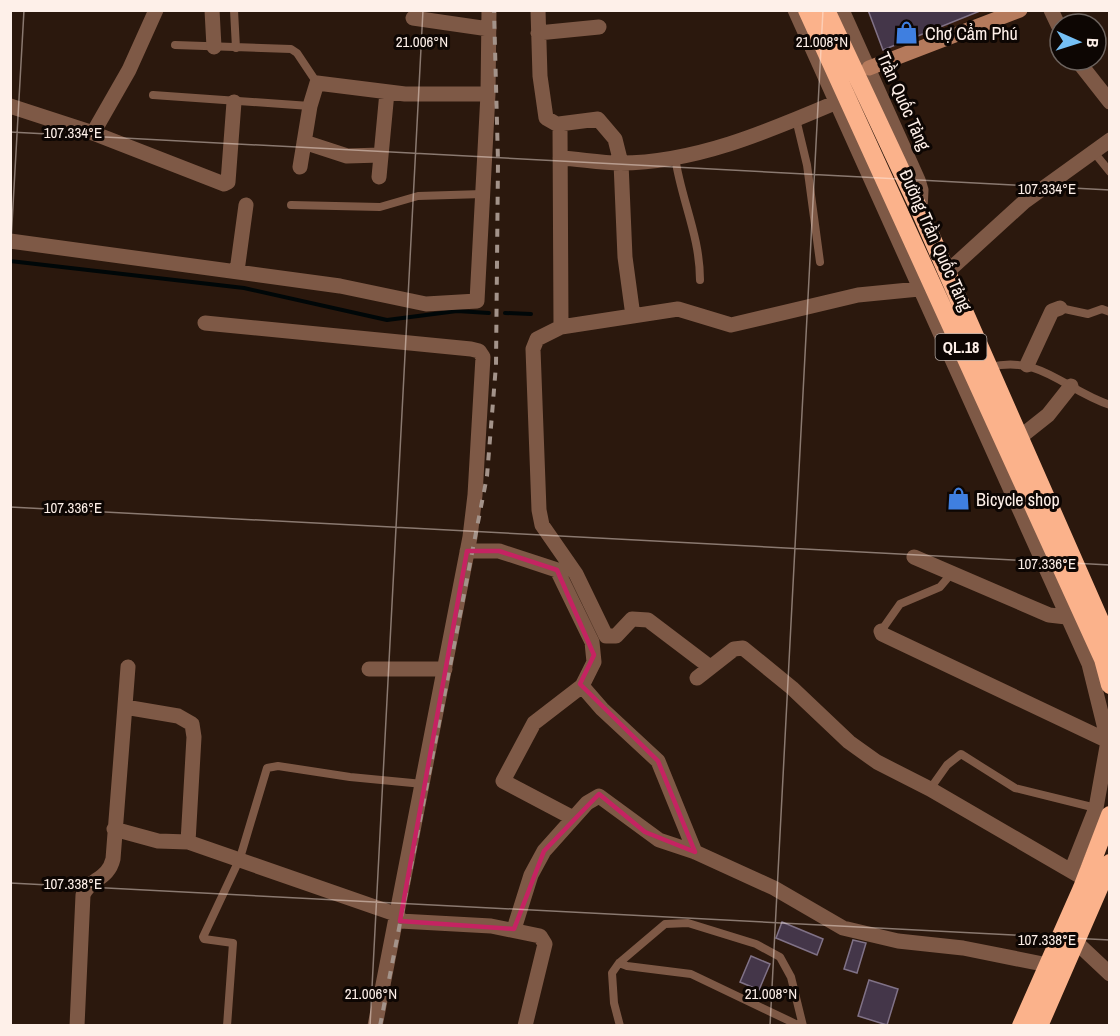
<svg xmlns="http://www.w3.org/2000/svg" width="1120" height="1036" font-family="'Archivo Narrow',sans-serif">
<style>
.built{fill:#361c0e}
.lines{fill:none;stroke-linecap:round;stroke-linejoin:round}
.stream{stroke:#000708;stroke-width:4}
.building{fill:#443649;stroke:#807287;stroke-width:1.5}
.lane{stroke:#7e5946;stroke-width:8}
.street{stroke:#7e5946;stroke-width:15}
.secondary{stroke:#b57a5c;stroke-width:15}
.highway{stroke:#fbb28b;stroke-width:18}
.rail{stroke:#a3938a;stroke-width:4;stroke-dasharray:8 8;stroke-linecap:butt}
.marked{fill:none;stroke:#c52362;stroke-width:4.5;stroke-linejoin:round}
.ticks{fill:none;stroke:#fef0e9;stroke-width:1.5;stroke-opacity:0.45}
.labels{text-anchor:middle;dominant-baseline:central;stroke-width:6;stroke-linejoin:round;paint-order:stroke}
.shield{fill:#0d0603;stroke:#b6aaa4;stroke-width:1.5}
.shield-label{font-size:16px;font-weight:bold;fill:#fef0e9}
.poi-label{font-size:18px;fill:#fef0e9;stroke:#0d0603;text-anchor:start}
.street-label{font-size:18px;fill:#fef0e9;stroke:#0d0603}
.ticks-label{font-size:15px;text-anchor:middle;fill:#fef0e9;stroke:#0d0603;stroke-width:6;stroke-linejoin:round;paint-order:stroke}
</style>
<rect width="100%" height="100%" fill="#2b180d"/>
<path class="built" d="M867,11H991L885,56Z"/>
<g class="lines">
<path class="stream" d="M10,261L244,288L387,320L457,311L489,313
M505,313L531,314"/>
</g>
<path class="building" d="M868,10H980V11L883,50Z
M782,922L823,939L817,955L776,938Z
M853,940L866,943L857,973L844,969Z
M751,956L770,964L759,990L740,982Z
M869,980L898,989L887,1025L858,1016Z"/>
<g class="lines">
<path class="lane" d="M234,10L236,48
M175,45L291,49L297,53L317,83
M153,95L310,106
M796,119L807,165L820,262
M1093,151L1110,172
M675,157C681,199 700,236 700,280
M291,205L380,207L418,196L483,194
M1060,308L1088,314L1102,309L1110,312
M990,367C1042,355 1064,390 1110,405
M881,631L900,604L940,587L951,574
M930,789L947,765L961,754L1015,788L1096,808
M619,963L627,966L691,974L800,1026
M227,1026L233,943L204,939L203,937L240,858L267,768L278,766L350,777L423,784
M620,1026L614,1003L612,973L619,963L665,924L688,923L756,944L780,957L791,977L803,1026"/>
<path class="street" d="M212,10L214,47
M538,10L540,76L546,118L560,126L561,327
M795,10L1089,664L1108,741L1096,808L1071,871
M842,10L918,180L921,190L920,211
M1051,10L1060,29
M413,18L489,29
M538,33L599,27
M1077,60L1110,102
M10,106L93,133L224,184L228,182L234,102
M559,124L598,119L615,139L621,163L625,257L633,316
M93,133L129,70L156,10
M304,142L347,156L381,155
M560,158C580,159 600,163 620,163C695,163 769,131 837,102
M300,167L310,106L317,83L405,94H488
M379,177L387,92
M10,241L340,286L426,304L477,301L488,94L489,10
M237,271L246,205
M946,273L1024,202L1110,140
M205,323L471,349L479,351L483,357L475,495L470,537L375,1026
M1027,365L1052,311L1060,308
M1019,438L1048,415L1071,386
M467,551H499L557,570L592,642L594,662L582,686L602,709L658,761L695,852
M914,557L1049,615L1075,618
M881,631L882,634L1110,742
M710,667L648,620L632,619L616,636H606L576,574L542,525L539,510L533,349L537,339L561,327L678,309L731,325L858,295L919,289
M369,669H445
M697,678L734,649L743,648L792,688L849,742L877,762L930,789L1078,875
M125,707L178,716L192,724L194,737L188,842
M573,818L503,781L534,723L582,686
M114,829L158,841L188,842L398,915L400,921L491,926L540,936L545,944L525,1026
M514,929L531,875L544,851L587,803L599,796L659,840L695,852L774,888L843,928L898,941L963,948L1048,965
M1077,943L1110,974
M77,1026L83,895C90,878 108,880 113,859L128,667"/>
<path class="secondary" d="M869,68L1020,10"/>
<path class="highway" d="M807,10L1103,659L1110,685
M826,10L920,211L1110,643
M1021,1026L1082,888L1110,815
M1039,1026L1110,863"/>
<path class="rail" d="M380,1026L487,476L496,365L498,161L494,10"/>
</g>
<path class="marked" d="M467,551H499L557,570L594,655L580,684L658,761L695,852L645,832L599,794L544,851L514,929L400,921Z"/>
<path class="ticks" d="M10,132L1110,190M10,259L24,10M10,507L1110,565M10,883L1110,940M370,1026L423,10M770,1026L823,10"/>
<defs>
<symbol id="shop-bare" viewBox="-9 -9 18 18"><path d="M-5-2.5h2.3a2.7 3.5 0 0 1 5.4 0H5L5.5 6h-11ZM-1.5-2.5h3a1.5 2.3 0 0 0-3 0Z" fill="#3f7fe0" stroke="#0d0603" stroke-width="2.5" paint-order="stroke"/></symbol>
</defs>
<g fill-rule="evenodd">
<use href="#shop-bare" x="890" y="16" width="33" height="33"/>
<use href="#shop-bare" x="942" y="482" width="33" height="33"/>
</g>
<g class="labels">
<rect class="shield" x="935.5" y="334" width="51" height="26" rx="4.5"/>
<g class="shield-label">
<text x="961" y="347">QL.18</text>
</g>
<g class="poi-label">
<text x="925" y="33">Chợ Cẩm Phú</text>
<text x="976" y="499">Bicycle shop</text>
</g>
<g class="street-label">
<text transform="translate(904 101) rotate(66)">Trần Quốc Tảng</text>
<text transform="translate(936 240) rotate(66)">Đường Trần Quốc Tảng</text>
</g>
</g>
<g class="ticks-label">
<text x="422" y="47">21.006°N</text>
<text x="822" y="47">21.008°N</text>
<text x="73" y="138">107.334°E</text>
<text x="1047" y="194">107.334°E</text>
<text x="73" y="513">107.336°E</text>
<text x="1047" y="569">107.336°E</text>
<text x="73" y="889">107.338°E</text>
<text x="1047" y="945">107.338°E</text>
<text x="371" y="999">21.006°N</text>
<text x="771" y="999">21.008°N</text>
</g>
<rect width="1120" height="1036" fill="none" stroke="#fef0e9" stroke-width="24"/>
<g transform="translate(1078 42) rotate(93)"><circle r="28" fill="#0d0603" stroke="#6d645f" stroke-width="1.5"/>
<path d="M0-4.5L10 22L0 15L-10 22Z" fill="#75c0f6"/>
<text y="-9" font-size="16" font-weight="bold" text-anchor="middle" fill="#fef0e9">B</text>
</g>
</svg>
